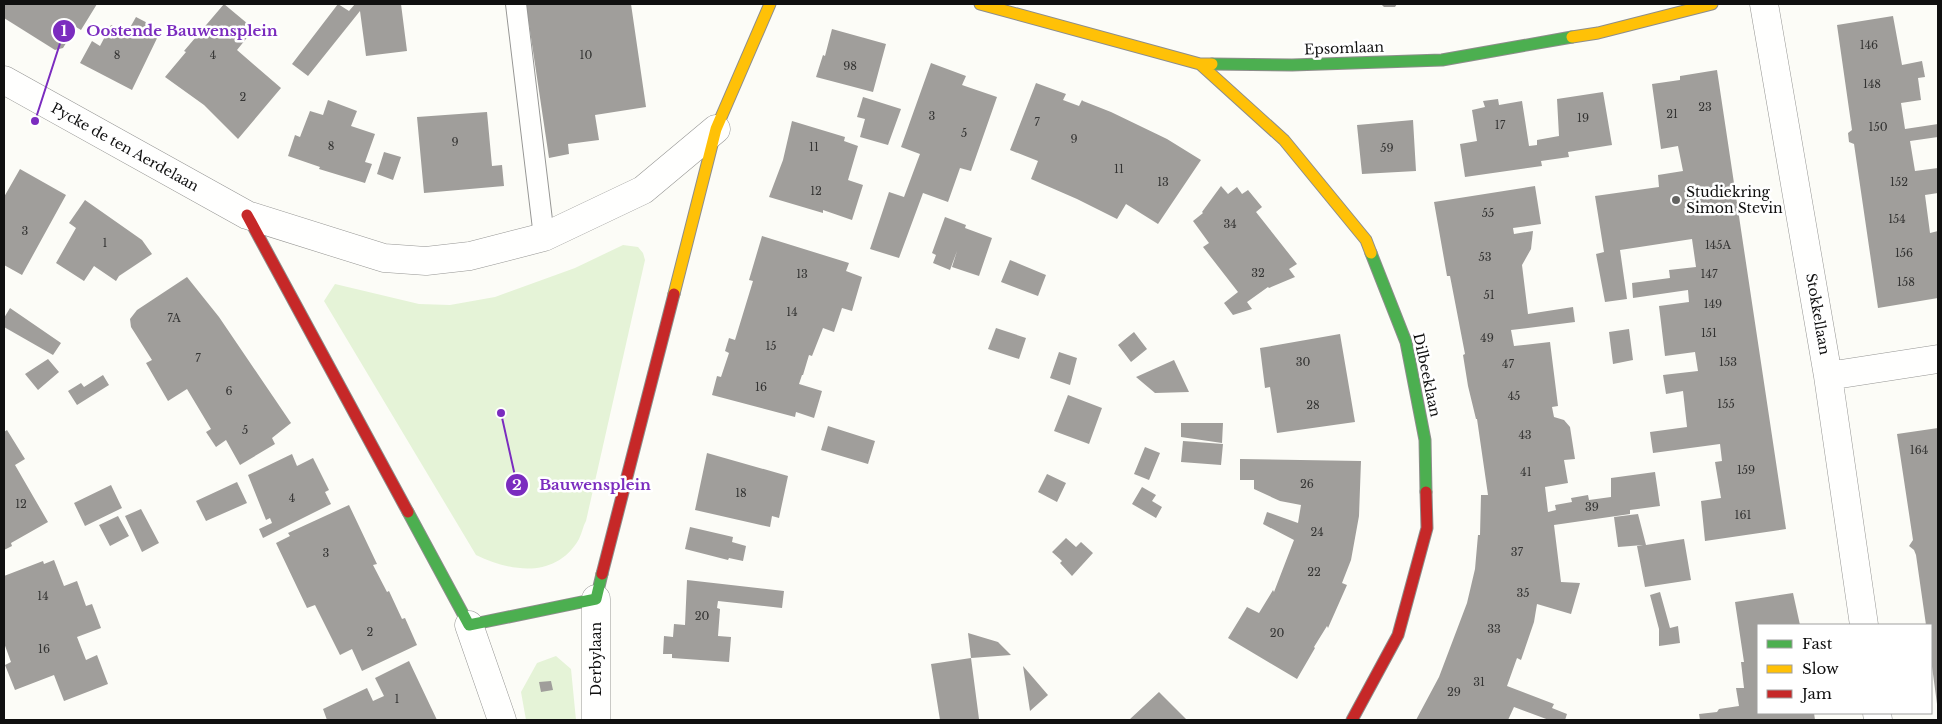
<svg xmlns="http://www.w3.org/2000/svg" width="1942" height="724" font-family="'Libre Baskerville',serif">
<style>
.green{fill:#e5f3d7}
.building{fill:#a09e9b}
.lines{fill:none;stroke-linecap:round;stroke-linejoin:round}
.lane-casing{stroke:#969694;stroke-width:22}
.street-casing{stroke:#969694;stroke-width:29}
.fast-casing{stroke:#8d8d8b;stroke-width:13}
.slow-casing{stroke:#8d8d8b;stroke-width:13}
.jam-casing{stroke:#8d8d8b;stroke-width:13}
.lane{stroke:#fffffe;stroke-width:20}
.street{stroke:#fffffe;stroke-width:28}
.fast{stroke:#4caf50;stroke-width:11}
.slow{stroke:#ffc107;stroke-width:11}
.jam{stroke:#c62828;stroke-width:11}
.poi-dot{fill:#636361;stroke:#fff;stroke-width:2}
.labels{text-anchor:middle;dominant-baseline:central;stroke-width:5;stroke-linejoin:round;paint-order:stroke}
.number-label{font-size:11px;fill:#343433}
.street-label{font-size:14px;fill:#101010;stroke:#fff}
.poi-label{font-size:14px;fill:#101010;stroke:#fff;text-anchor:start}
.leader{fill:none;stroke:#7b2cbf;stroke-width:2}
.callout-dot{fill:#7b2cbf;stroke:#fff;stroke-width:2}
.mark-label{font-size:15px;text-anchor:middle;font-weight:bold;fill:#fff}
.callout-label{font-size:15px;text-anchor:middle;font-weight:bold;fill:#7b2cbf;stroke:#fff;stroke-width:5;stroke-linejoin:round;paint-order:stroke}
</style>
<rect width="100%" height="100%" fill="#fcfcf7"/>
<path class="green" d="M623,245L638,247L643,253L645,260L586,521C583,526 582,533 579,539C556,579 511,572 476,555L324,301L335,284L419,304L450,305L495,297L575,268Z
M556,656L571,669L576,720H526L521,692L537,663Z"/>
<path class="building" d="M4,4H97L81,30L76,27L63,48L55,50L4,18Z
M224,4L254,29L237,50L281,88L238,139L204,105L165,77L186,52L184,51Z
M338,4L349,11L355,4H401L407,51L366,56L360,11L308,76L292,64Z
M526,4H631L646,107L595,115L599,140L568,144L569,154L549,158Z
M1381,4H1397L1395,7H1384Z
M1893,16L1902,65L1922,61L1925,77L1918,78L1921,100L1901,103L1905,129L1938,124V137L1910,141L1915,171L1938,168V193L1925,195L1930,233L1938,231V298L1878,308L1854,144L1849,142L1848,133L1852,130L1837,25Z
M136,17L161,30L132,90L80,63L92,41L100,46L111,25L127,33Z
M832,29L886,44L873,92L816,77L823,55L825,56Z
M931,63L966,76L962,85L997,97L971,171L960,168L948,202L923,193L899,258L870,249L889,192L904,197L920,154L901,147Z
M1717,70L1786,529L1705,541L1701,501L1721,498L1715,462L1722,461L1720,444L1653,453L1650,432L1687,427L1683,391L1666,394L1663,375L1698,371L1695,352L1665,356L1659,306L1689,302L1688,290L1633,298L1632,283L1670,278L1669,270L1696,267L1692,239L1620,250L1627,299L1605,302L1596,254L1604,252L1595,196L1659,187L1658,175L1683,171L1678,146L1661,149L1652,84L1680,80V76Z
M1036,83L1066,94L1063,100L1079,106L1082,100L1083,101L1111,112L1167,139L1201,160L1158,224L1126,204L1117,219L1077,199L1031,179L1038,161L1010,150Z
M1603,92L1612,145L1568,152L1569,157L1541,161L1542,166L1465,177L1460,144L1477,141L1472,110L1485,107L1483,101L1498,99L1499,105L1522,101L1529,146L1537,145V140L1559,136L1557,99Z
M863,97L901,109L888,145L860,137L865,119L857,117Z
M328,100L357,111L351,126L375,134L365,162L372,164L365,183L319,169L320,167L288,156L295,135L300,137L310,111L323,115Z
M487,112L492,166L502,165L504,186L424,193L417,117Z
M1413,120L1416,171L1362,174L1357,125Z
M792,121L845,137L844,141L858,146L848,180L863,185L852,220L823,210V213L769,197L783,160Z
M384,152L401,157L393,180L377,174Z
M20,169L66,195L22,275L4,265V197Z
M1221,186L1228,194L1237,187L1242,194L1248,190L1262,207L1256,212L1297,264L1289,269L1295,277L1269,288L1268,287L1247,302L1252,309L1233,315L1224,303L1238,292L1203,247L1209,243L1193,221L1203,213L1202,212Z
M1535,186L1541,224L1513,228L1514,234L1533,231L1531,249L1522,265L1528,314L1573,307L1575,322L1511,330L1514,346L1550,342L1558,406L1552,407L1554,417L1564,420L1570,427L1575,459L1564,460L1568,483L1545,487L1548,512L1556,510L1555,505L1572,502L1571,498L1588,495L1589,500L1611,497V478L1655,472L1660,506L1630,510V514L1554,525L1561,582L1580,583L1571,614L1537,604L1534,622L1521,660L1517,658L1507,686L1554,704L1552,708L1567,714L1565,720H1549L1514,707L1508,720H1416L1439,677L1467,603L1475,569L1478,535H1480L1481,495H1488L1477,419H1476L1468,386L1463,355L1465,354L1450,276H1447L1434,202Z
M85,200L142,240L152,254L119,276L116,281L94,266L84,281L56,263L76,228L69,223Z
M945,217L966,225L965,228L992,238L979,276L952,267L957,251L950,270L933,263L936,255L932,253Z
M762,236L849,263L846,271L862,277L852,311L842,308L834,332L823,328L812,356L809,355L803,375H802L799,384L822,391L814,418L796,412L795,417L712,395L717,376L721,377L729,353L725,351L729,338L735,340L753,281L749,280Z
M1010,260L1046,275L1038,296L1001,282Z
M187,277L219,317L291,423L272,438L275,444L240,465L226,440L216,447L206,432L211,429L187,389L168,401L146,363L152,360L131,327L130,319L137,310Z
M10,308L61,343L53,355L4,327V318Z
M996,328L1026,338L1019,359L988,349Z
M1629,329L1633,360L1613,364L1609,332Z
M1134,332L1147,349L1131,362L1118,345Z
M1340,334L1355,422L1277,433L1270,387L1265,388L1260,348Z
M1059,352L1077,358L1070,385L1050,378Z
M48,359L59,372L38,390L25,374Z
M1174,360L1189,392L1155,393L1136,377Z
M103,375L109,385L77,405L68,391L81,383L84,387Z
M1068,395L1102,408L1089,444L1054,431Z
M1181,423H1223L1222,443L1181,437Z
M828,426L875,441L868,464L821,450Z
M1938,428V703L1937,704L1931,659V625H1926L1916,555L1914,550L1909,546L1913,540L1897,434Z
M7,430L25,459L15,465L48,522L11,543L12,546L4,550V432Z
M1183,441L1223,444L1221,465L1181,462Z
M1145,447L1160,453L1149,480L1134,474Z
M707,453L788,476L779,518L772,516L770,527L695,510Z
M292,454L297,466L313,458L329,490L325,492L331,504L263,538L259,529L272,523L270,518L266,520L248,475Z
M1240,459L1361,461L1359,516L1351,560L1342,583L1347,585L1328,628L1327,626L1314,647L1315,648L1297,679L1228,638L1247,607L1259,613L1273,590L1274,592L1294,540L1263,524L1267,512L1298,523L1301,505L1280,501L1254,489V480H1240Z
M1047,474L1066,483L1057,502L1038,492Z
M237,482L247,503L206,521L196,501Z
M111,485L122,508L85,526L74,503Z
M1142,487L1156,495L1152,501L1162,507L1156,518L1132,504Z
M349,505L377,564L373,565L387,592L389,591L402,619L405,618L417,645L362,671L352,649L340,655L315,605L307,608L276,543L290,536L288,533Z
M141,509L159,543L142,552L125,516Z
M1638,514L1646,545L1684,539L1691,580L1645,587L1637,546L1643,545L1618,547L1614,517Z
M118,516L129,536L110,546L99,525Z
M690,527L733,537L732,542L746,546L743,561L729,558L728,560L685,549Z
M1066,538L1076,547L1081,542L1093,553L1072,576L1060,563L1062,561L1052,552Z
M54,560L64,586L77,581L86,606L92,604L101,628L77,637L86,660L97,655L108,684L64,701L54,675L15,690L5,665L11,662L4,643V576L43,561L44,564Z
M687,580L784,591L782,608L718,601L717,608L720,609L718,636L731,637L729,662L672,658V654H663L664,636L673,637L674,624L685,625Z
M1660,592L1670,628L1678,626L1680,643L1659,646V629L1650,595Z
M1793,593L1800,625H1758V713H1814L1815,720H1700L1699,714L1717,712L1719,709L1739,706L1736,688H1744L1741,662H1744L1735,602Z
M968,633L998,642L1011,655L971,658Z
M971,658L979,719L940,720L931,664Z
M409,661L437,720H327L323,709L367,688L373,701L384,696L375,678Z
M1023,666L1048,695L1030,711Z
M551,681L553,690L541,692L539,682Z
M1159,692L1187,720H1129Z"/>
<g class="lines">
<defs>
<path id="lane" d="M516,4L544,237"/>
<path id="street" d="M1764,4L1828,376L1864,625
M4,80L247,215L384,258L426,261L470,256L544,237L643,190L716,129
M1828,376L1938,359
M469,625L502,720
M1877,713L1878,720
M596,720V599"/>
<path id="fast" d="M1212,64L1292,65L1442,60L1572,37
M1371,253L1406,342L1425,440L1426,492
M408,512L469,625L596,599L602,574"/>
<path id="slow" d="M980,4L1200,64H1212
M1572,37L1598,33L1712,4
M1200,64L1284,140L1366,240L1371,253
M674,294L716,129L770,4"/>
<path id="jam" d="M247,215L408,512
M602,574L674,294
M1352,720L1398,635L1427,528L1426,492"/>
</defs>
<use href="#lane" class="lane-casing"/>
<use href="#street" class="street-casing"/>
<use href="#fast" class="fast-casing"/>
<use href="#slow" class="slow-casing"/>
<use href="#jam" class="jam-casing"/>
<use href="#lane" class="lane"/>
<use href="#street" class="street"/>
<use href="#fast" class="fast"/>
<use href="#slow" class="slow"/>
<use href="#jam" class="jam"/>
</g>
<circle class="poi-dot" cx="1676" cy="200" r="5"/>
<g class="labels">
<g class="number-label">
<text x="1869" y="45">146</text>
<text x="117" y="55">8</text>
<text x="213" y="55">4</text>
<text x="586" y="55">10</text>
<text x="850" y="66">98</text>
<text x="1872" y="84">148</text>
<text x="243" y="97">2</text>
<text x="1705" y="107">23</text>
<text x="1672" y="114">21</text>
<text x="932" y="116">3</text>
<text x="1583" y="118">19</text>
<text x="1037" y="122">7</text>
<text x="1500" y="125">17</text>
<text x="1878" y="127">150</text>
<text x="964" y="133">5</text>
<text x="1074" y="139">9</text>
<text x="455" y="142">9</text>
<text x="331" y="146">8</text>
<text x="814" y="147">11</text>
<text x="1387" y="148">59</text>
<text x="1119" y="169">11</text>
<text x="1163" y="182">13</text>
<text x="1899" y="182">152</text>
<text x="816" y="191">12</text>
<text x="1488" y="213">55</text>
<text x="1897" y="219">154</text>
<text x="1230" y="224">34</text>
<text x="25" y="231">3</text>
<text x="105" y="243">1</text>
<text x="1718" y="245">145A</text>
<text x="1904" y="253">156</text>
<text x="1485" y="257">53</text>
<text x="1258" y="273">32</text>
<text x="802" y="274">13</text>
<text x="1709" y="274">147</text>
<text x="1906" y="282">158</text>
<text x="1489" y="295">51</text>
<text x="1713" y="304">149</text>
<text x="792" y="312">14</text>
<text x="174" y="318">7A</text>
<text x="1709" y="333">151</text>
<text x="1487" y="338">49</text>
<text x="771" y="346">15</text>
<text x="198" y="358">7</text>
<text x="1303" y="362">30</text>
<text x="1728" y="362">153</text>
<text x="1508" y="364">47</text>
<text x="761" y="387">16</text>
<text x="229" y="391">6</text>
<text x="1514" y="396">45</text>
<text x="1726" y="404">155</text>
<text x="1313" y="405">28</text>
<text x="245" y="430">5</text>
<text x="1525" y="435">43</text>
<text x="1919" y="450">164</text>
<text x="1746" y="470">159</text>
<text x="1526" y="472">41</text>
<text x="1307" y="484">26</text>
<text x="741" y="493">18</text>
<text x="292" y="498">4</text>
<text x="21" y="504">12</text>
<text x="1592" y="507">39</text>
<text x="1743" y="515">161</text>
<text x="1317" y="532">24</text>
<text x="1517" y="552">37</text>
<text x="326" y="553">3</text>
<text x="1314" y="572">22</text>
<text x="1523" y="593">35</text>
<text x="43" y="596">14</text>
<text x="702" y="616">20</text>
<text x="1494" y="629">33</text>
<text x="370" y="632">2</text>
<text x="1277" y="633">20</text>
<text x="44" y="649">16</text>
<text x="1479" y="682">31</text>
<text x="1454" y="692">29</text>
<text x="397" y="699">1</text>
</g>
<g class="street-label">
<text transform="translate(1344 48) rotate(-2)">Epsomlaan</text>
<text transform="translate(125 147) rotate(29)">Pycke de ten Aerdelaan</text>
<text transform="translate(1818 314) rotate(80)">Stokkellaan</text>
<text transform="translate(1427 375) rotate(78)">Dilbeeklaan</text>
<text transform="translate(596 659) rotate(-90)">Derbylaan</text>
</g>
<g class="poi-label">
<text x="1686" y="192">Studiekring<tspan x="1686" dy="16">Simon Stevin</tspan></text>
</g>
</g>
<path class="leader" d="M35 121L64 31M501 413L517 485"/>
<g class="callout-dot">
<circle cx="35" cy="121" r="5"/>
<circle cx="501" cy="413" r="5"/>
<circle cx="64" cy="31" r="12"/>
<circle cx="517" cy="485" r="12"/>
</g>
<g class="mark-label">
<text x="64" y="36">1</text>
<text x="517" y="490">2</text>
</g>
<g class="callout-label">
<text x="182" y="36">Oostende Bauwensplein</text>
<text x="595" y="490">Bauwensplein</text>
</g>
<rect width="1942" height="724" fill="none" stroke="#101010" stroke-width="10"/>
<rect x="1757" y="624" width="175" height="90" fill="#ffffff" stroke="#9f9f9f"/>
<rect x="1767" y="640" width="25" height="8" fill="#4caf50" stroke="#9f9f9f"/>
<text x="1802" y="649" font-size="15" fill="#101010">Fast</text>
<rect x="1767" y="665" width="25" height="8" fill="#ffc107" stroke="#9f9f9f"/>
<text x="1802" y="674" font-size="15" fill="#101010">Slow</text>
<rect x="1767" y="690" width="25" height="8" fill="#c62828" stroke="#9f9f9f"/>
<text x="1802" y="699" font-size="15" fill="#101010">Jam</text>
</svg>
